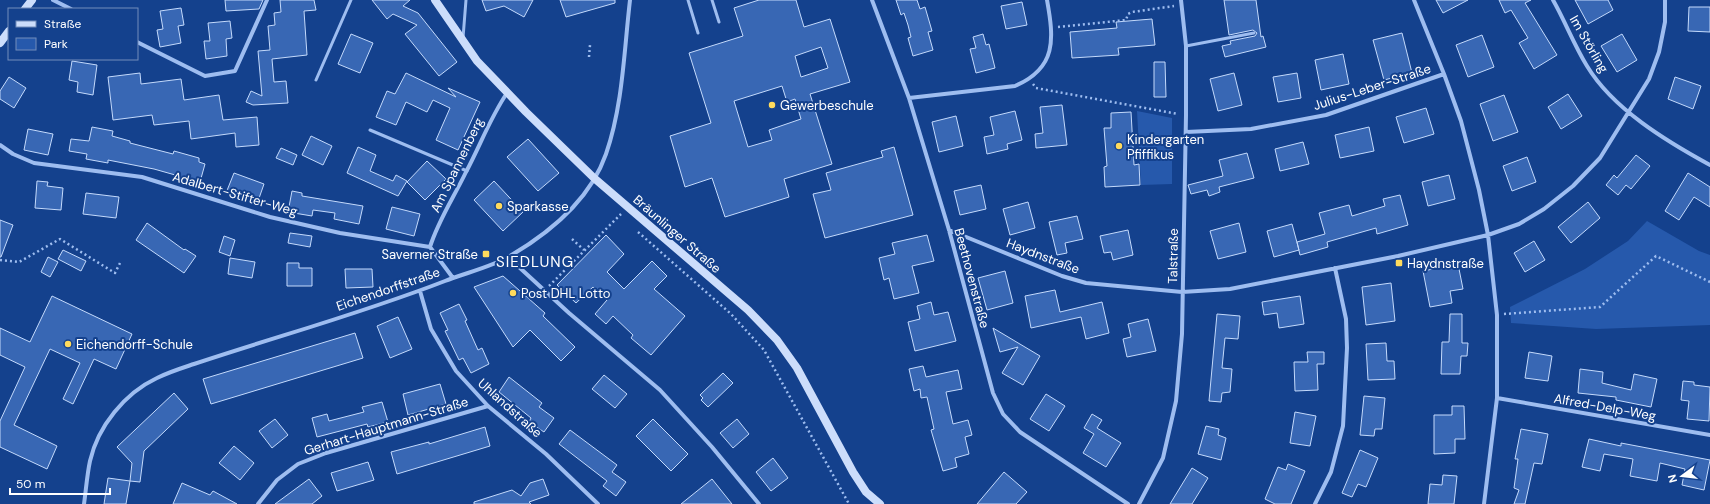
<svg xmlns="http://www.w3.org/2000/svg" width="1710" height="504" font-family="'DM Sans',sans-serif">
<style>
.green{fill:#2659ac}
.building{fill:#3867b4;stroke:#c4dafc;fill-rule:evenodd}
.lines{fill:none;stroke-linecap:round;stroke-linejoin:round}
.path{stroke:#9ebdf0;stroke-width:2.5;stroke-dasharray:2 3;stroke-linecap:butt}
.lane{stroke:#9ebdf0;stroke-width:3}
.street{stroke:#9ebdf0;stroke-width:4}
.secondary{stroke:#ccddfb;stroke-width:8}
.poi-dot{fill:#ffdb5d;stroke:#14418d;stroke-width:1.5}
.labels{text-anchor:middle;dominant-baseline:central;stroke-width:4;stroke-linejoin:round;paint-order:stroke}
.street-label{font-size:13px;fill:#fff;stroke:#14418d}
.poi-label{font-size:13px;fill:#fff;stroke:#14418d;text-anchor:start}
.quarter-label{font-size:15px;letter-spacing:1px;fill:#fff;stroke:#14418d}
</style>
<rect width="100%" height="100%" fill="#14418d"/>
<path class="green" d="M1137,111L1172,118V184L1141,185Z
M1647,221L1699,251L1710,255V325L1596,329L1511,323L1510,307L1585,269L1628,241Z"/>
<path class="building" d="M225,0H263L259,9L226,11Z
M280,0H314L316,10L304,11L307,55L272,59L274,82L286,81L288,103L253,105L246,102L251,91L262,96L258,51L270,50L268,26L275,25L274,13L281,12Z
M372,0H410L403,6L418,13L457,62L439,76L405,34L417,25L393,14L387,19Z
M482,0H533L524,17L504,6L486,11Z
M560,0H615V3L566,17Z
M759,0H796L804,27L830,19L850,82L810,94L832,164L784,179L789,197L725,217L712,178L685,187L670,136L711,123L689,53L743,36L734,8ZM821,47L828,68L801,77L795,56ZM782,86L787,102L795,99L801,119L769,130L772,140L748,147L734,101Z
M896,0H917L920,9L925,7L932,31L928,32L933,50L913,56L908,38L911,37L908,25L904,13L901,15Z
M1224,0H1256L1261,37L1263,36L1266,47L1225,57L1222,46L1231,44L1230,41L1255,36L1257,33L1253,30L1229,35Z
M1436,0H1468L1443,13Z
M1499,0H1531L1525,3L1557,55L1534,69L1519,43L1528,38L1511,10L1505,13Z
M1575,0H1608L1613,10L1588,24Z
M1022,2L1027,25L1006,29L1001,6Z
M1689,7H1710V32L1688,31Z
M181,8L184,25L178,26L181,43L160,47L157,30L163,29L160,11Z
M1152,19L1155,45L1118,48L1119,55L1072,58L1070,32L1117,28L1116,22Z
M230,21L232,38L226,39L227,56L206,59L204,41H210L208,23Z
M1402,33L1412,73L1384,80L1373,40Z
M351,34L373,43L360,73L338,64Z
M983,34L986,45L989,44L995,68L976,73L970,49L976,48L973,37Z
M1622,34L1637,60L1617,72L1601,46Z
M1482,35L1494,67L1468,77L1456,45Z
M1343,54L1349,84L1321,90L1315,60Z
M72,61L97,65L93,95L77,92L78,82L69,80Z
M1154,62H1165L1166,97H1154Z
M140,73L141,84L181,79L184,100L219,95L223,120L257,117L259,145L236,147L235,133L191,139L189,121L154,125L152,115L113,120L108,77Z
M406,73L456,97L448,88L480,102L458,150L436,140L450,108L433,100L427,112L406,102L396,125L376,117L387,91L395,94Z
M1234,73L1242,105L1218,111L1210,79Z
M1297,73L1301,98L1278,102L1273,77Z
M9,77L26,88L14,108L0,99V91Z
M1675,77L1701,86L1693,109L1668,99Z
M1568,94L1582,116L1561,129L1548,107Z
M1504,95L1518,132L1493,141L1480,104Z
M1062,105L1067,145L1036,148L1035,134L1043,133L1040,107Z
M1426,108L1434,134L1404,143L1396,117Z
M1015,111L1022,140L1007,144L1008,149L987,154L984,137L994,135L990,117Z
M1131,112L1134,165L1139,164L1140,185L1105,187L1104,167L1107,166L1104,128H1111V113Z
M956,116L963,146L939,152L932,122Z
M92,127L113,131L112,136L130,141V143L173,154L174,151L199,158V162L205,164L200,182L154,169L108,160V163L86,159L87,154L69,151L71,139L89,141Z
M1369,127L1374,151L1340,158L1335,135Z
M28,129L53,134L48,155L24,150Z
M311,136L332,146L323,165L302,155Z
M528,139L559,173L538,191L507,157Z
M1303,142L1309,164L1280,171L1275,149Z
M358,147L376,155L370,171L393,181L396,175L407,181L398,196L347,173Z
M894,147L913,215L825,238L813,194L831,190L826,173L883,157L881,151Z
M281,148L297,155L293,165L276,158Z
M1247,153L1254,178L1219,187L1220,192L1209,196L1207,190L1191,194L1188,185L1223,176L1219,160Z
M1636,155L1650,166L1631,189L1626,185L1618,195L1606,185L1614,175L1617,178Z
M1527,157L1536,182L1512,191L1503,166Z
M427,161L446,179L425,200L407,182Z
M234,173L264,184L257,204L226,193Z
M1688,173L1710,187V207L1694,197L1679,220L1665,211Z
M1449,175L1455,199L1428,206L1422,182Z
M37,181L48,182L47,186L63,188L61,210L35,208Z
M494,181L523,212L503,231L474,200Z
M981,185L986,209L960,215L954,191Z
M292,191L302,193V196L363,206L359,224L334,219L335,213L313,210L312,216L288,212Z
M86,193L119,197L116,218L83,214Z
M1400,195L1408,225L1377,234L1376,228L1327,242L1328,247L1300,255L1297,242L1325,234L1319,213L1349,205L1352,216L1385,206L1383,199Z
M1028,202L1035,228L1010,235L1003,209Z
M1588,202L1600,218L1571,243L1558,227Z
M392,207L420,214L414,236L386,229Z
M1077,216L1083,239L1065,243L1067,253L1057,255L1049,222Z
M0,220L13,225L1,257H0Z
M147,223L184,250L185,249L196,256L184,273L136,240Z
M1239,223L1246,252L1218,259L1210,231Z
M1292,224L1299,250L1274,257L1267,231Z
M1128,230L1133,255L1113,260L1111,252L1104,253L1100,236Z
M290,233L312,236L310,247L288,243Z
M606,235L624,254L607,272L624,289L652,261L667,276L654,289L685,316L651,355L631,338L633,335L613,316L606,324L595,314L607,300L593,287L576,303L557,285Z
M927,235L934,261L912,266L919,293L894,299L889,278L884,280L879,258L895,254L892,243Z
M224,236L235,240L230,256L219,252Z
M1534,241L1545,260L1525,272L1514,253Z
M63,250L86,261L81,271L58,259Z
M48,257L58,262L50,277L41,272Z
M230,258L255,262L252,278L228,274Z
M287,263H299V268H312V286H287Z
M1458,264L1463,289L1450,291L1452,303L1430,307L1423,271Z
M345,269H372L373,287L346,288Z
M1005,271L1013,303L987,310L978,278Z
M503,276L545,313L543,316L575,347L561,361L530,330L513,347L474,287Z
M1391,283L1395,321L1366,325L1362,287Z
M1055,290L1060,312L1102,302L1109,333L1086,339L1081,317L1031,328L1025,296Z
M52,296L132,334L116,369L94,359L73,404L63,399L80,363L50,349L14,425L57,446L47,469L0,447V421L25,367L0,355V328L30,342Z
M1300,296L1304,324L1279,328L1277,313L1264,315L1262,302Z
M931,302L934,315L948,312L956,341L915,351L908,322L920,319L917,306Z
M459,304L467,320L465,321L478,350L482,348L489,364L471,373L463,358L459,360L445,331L448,330L440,313Z
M1217,314L1240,316L1238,339L1225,338L1222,368L1232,369L1230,392L1222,393L1221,402L1209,401Z
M1450,314H1462V343H1468L1467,356H1461L1460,374H1441L1442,342H1449Z
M398,317L412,349L390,358L377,326Z
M1148,319L1156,351L1127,357L1123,339L1131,337L1128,324Z
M993,328L1040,356L1023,385L1002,373L1018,347L1000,352Z
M355,333L363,358L211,404L203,379Z
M1386,343L1387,361H1394L1395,379L1368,380L1366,344Z
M1307,352H1324V364H1317L1318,390L1295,391L1294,362H1308Z
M1529,352L1552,356L1548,381L1525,378Z
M923,366L926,377L958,370L962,389L946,392L953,424L968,420L972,435L965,437L969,454L955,458L957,467L943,471L931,430L934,429L927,397L921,398L920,389L914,391L909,369Z
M1580,369L1603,372L1602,383L1631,390L1634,374L1657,379L1651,407L1616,400V397L1578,393Z
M723,373L733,383L708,407L701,400L703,398L700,395Z
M604,375L627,394L615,408L592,389Z
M509,377L542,403L539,407L554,418L544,432L529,422L531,418L499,392Z
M1683,381L1694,382V385L1710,387L1709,421L1687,419L1689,401L1681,400Z
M440,384L446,404L408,415L403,394Z
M174,393L188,409L144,451L140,482L130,481L132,463L117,447Z
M1046,394L1065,406L1049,431L1030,419Z
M1364,396L1385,398L1382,429H1375L1374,436L1360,435Z
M382,402L388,422L368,427L367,424L317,437L312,418L327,414L329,421L364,412L362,407Z
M1452,406H1464L1465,439H1455V453L1434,454V415H1452Z
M1295,412L1316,416L1310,446L1290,443Z
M1092,414L1102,420L1097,428L1121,443L1106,467L1083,453L1094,434L1084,428Z
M275,419L288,435L272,448L259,431Z
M653,419L688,454L671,471L636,436Z
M737,419L749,434L733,448L720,433Z
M1206,426L1219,429L1218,435L1226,438L1221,460L1198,454Z
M485,427L490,446L397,474L391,452L429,442V444Z
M1521,429L1548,434L1542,464L1534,463L1525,504H1514L1519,490L1514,488L1518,459H1515Z
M570,430L617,465L612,472L626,482L616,496L603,486L607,481L559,444Z
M1589,439L1621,446V443L1710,460L1704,490L1682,485L1685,469L1660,463L1657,481L1630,476L1633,459L1604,454L1600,471L1582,467Z
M234,446L254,463L240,480L219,463Z
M1360,450L1378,458L1366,487L1358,484L1352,497L1342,493Z
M773,458L788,478L771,491L756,472Z
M368,462L374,480L337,491L331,473Z
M1288,464L1305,471L1291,504H1275L1265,499L1278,467L1286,470Z
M1192,468L1208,478L1192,504H1170Z
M1004,472L1027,492L1016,504H977Z
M1443,475L1457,476L1454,504H1428L1430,484L1442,485Z
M108,478L130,481L126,504H104Z
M309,479L322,496L312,504H275Z
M543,479L549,495L529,502L531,504H474V502L512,490L521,496L530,483Z
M712,479L732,504H681Z
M182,483L210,495L213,491L237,504H173Z"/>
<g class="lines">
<path class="path" d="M1058,27L1126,20L1128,14L1132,12L1174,6
M589,57L590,45
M1033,84L1036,88L1178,114
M638,232L731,314L764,350L849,504
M572,239L584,250
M0,260L19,262L60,239L115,273L120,263
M549,286L621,214
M1504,314L1600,307L1656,256L1710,282"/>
<path class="lane" d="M688,0L698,33
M712,0L719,22
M463,38L466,0
M1186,46L1254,33
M316,80L351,0
M370,130L467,171"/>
<path class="street" d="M53,0L71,9
M872,0L909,98L949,230L993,393L1003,414L1020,432L1128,504
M1414,0L1444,74L1461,121L1479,190L1488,235L1497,315V398L1484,504
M1553,0C1565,21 1574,45 1587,66C1613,109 1666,141 1710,165
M137,42L205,76L235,71L267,0
M909,98L1015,86C1057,68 1054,39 1047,0
M1186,132L1251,129L1326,115L1444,74
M0,145L13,154L34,163L142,177L270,217L340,233L430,247L453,278
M949,230L1062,276L1086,283L1182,292L1230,289L1398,256L1488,235L1519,224L1544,209L1573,186L1600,158L1649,79L1659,52L1665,22V0
M430,247C438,221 454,197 466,172C480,146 490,118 507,93
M508,257L569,313L660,390L712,447L759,504
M420,291L431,329L456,371L488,406L546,454L598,504
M1497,398L1710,435
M84,504C86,490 87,475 90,461C98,426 125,393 157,378C169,372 182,368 194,364C278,336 363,313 445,281C465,273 492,267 510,256C551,232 590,200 606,154C623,105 624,51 630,0
M258,504L277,480L298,464L326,453L488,406
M1139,504L1163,458L1176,401L1182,334L1186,115V46L1181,0
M1315,504L1331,472L1343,426L1347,348L1346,319L1335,268"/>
<path class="secondary" d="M435,0L477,61L526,112L594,178L748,310L777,340L797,368L853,472L866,492L880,504
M25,9L32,0
M0,43L9,31"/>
</g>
<g class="poi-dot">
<circle cx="772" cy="105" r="4"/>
<circle cx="1119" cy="146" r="4"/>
<circle cx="499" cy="206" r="4"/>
<rect x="482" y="250" width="8" height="8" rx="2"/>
<rect x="1395" y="259" width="8" height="8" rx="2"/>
<circle cx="513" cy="293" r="4"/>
<circle cx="68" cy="344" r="4"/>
</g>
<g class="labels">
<g class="street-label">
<text transform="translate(1589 44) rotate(60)">Im Störling</text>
<text transform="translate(1372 87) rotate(-18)">Julius-Leber-Straße</text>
<text transform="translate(457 165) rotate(-64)">Am Spannenberg</text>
<text transform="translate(235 194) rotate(16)">Adalbert-Stifter-Weg</text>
<text transform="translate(677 234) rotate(41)">Bräunlinger Straße</text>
<text transform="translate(1043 256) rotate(21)">Haydnstraße</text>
<text transform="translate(1173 256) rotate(-89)">Talstraße</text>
<text transform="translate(972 278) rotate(75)">Beethovenstraße</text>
<text transform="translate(388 289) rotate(-19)">Eichendorffstraße</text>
<text transform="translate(1605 407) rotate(10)">Alfred-Delp-Weg</text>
<text transform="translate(510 408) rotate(42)">Uhlandstraße</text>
<text transform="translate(386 426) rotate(-17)">Gerhart-Hauptmann-Straße</text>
</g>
<g class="poi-label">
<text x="780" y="105">Gewerbeschule</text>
<text x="1127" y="139">Kindergarten<tspan x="1127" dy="15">Pfiffikus</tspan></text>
<text x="507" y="206">Sparkasse</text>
<text x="478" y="254" text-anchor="end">Saverner Straße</text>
<text x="1407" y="263">Haydnstraße</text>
<text x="521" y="293">Post DHL Lotto</text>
<text x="76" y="344">Eichendorff-Schule</text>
</g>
<g class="quarter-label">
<text x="535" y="262">SIEDLUNG</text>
</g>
</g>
<rect x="8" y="8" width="130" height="52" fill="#14418d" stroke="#728dbb"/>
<rect x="16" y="21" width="20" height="6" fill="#ccddfb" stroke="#728dbb"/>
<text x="44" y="28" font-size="12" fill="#ffffff">Straße</text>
<rect x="16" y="38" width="20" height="12" fill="#2659ac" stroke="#728dbb"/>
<text x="44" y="48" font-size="12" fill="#ffffff">Park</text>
<g transform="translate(1682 476) rotate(255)" stroke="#14418d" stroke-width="3" paint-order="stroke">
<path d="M0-3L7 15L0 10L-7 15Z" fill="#ffffff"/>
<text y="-6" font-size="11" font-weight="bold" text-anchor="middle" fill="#ffffff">N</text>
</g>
<path d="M10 488v6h100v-6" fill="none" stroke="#ffffff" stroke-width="2"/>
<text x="16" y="488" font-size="12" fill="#ffffff" stroke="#14418d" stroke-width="3" paint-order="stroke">50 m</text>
</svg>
